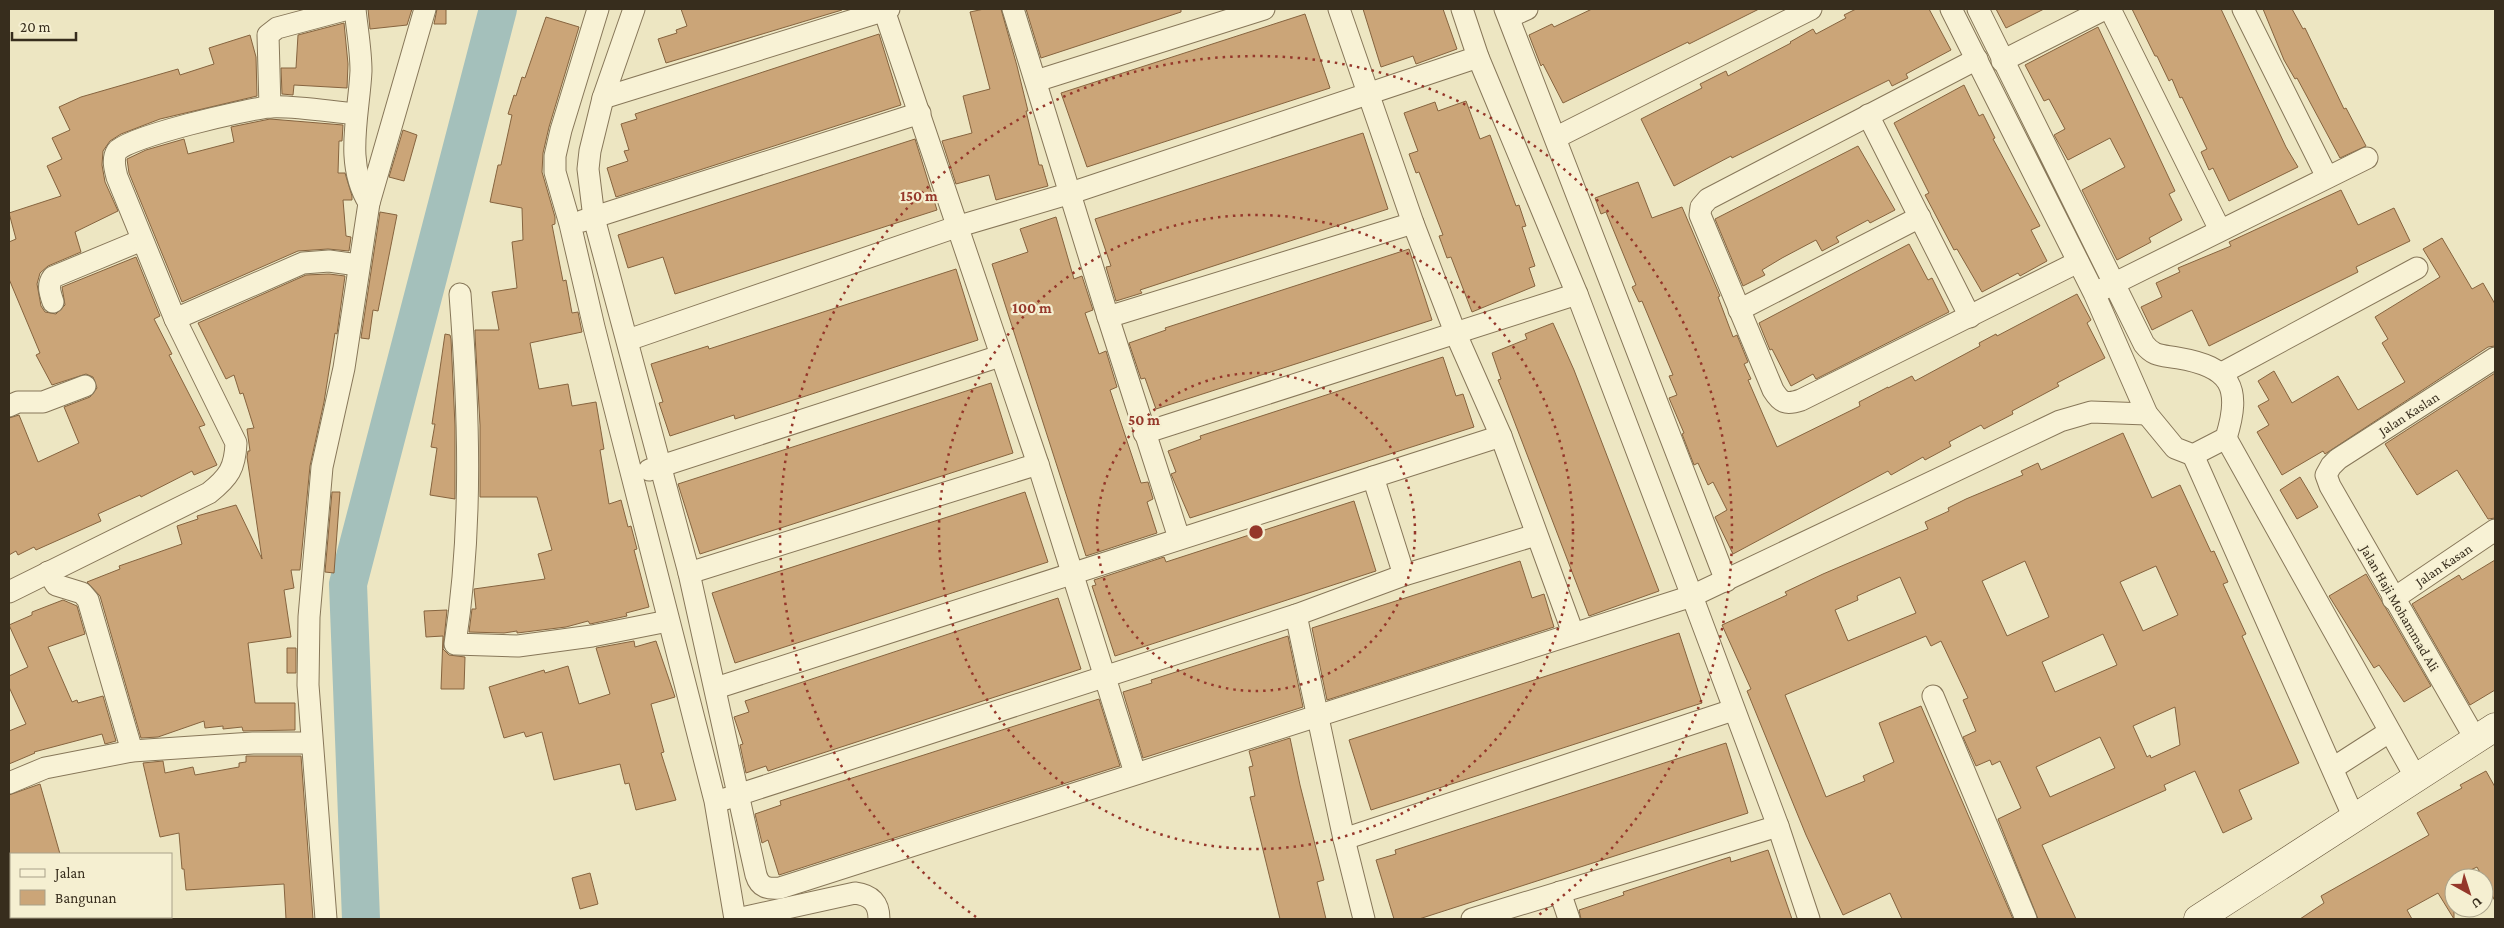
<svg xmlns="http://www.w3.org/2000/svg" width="2504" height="928" font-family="'Crimson Pro',serif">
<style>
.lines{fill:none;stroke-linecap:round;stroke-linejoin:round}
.river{stroke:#a4c0bb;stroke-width:38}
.building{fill:#cba578;stroke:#86643f;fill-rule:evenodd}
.street-casing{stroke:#877759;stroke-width:23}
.secondary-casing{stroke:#69583d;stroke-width:29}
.street{stroke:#f8f2d5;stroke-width:21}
.secondary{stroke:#f8f2d5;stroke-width:28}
.ring{fill:none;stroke:#95372a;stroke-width:2.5;stroke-dasharray:2.5 5}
.labels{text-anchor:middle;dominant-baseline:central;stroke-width:4.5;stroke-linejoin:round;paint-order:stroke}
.street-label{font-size:14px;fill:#372d1d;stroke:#f5efd1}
.centre{fill:#95372a;stroke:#f5efd1;stroke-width:2.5}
.ring-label{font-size:15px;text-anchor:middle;font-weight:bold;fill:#95372a;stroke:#f5efd1;stroke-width:4.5;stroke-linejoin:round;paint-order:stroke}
</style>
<rect width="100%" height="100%" fill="#ede6c2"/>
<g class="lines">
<path class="river" d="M361,919L348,584L498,9"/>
</g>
<path class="building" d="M368,9H412L407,25L370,29Z
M437,9H446V24H434Z
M681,9H842V10L666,63L658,39L677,33L676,30L687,26Z
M984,9H1001L1017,66L1028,111H1026L1039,165H1042L1048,186L996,200L989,175L956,184L942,141L972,133L963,96L990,89L970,12Z
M1026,9H1181V12L1041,58Z
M1363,9H1443L1457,49L1416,64L1413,56L1381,67Z
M1592,9H1759L1689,44L1688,42L1563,103L1543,64L1541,66L1529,35L1552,24L1554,27Z
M1856,9H1929L1951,50L1906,74L1908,78L1892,86L1889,80L1732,158L1731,156L1674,186L1641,119L1702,88L1700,84L1726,71L1728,76L1791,43L1790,42L1813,29L1816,34L1846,18L1844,15Z
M1996,9H2044L2006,28Z
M2132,9H2221L2286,147L2298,167L2229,201L2213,168L2209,170L2201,152L2207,149L2182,97L2180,98L2172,79L2169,81L2157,56H2155Z
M2263,9H2292L2303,29L2305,28L2344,109L2346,108L2366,146L2340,158L2297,78L2295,79L2284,60Z
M1305,14L1330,88L1087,167L1061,93Z
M546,17L579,27L549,127L543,153L542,172L555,217V224L552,225L563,281L566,280L572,313L578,312L582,332L530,343L539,389L568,384L572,406L596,402L604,449L600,450L609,504L621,500L628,527L631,526L637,549L634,550L649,607L626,613L627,616L590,624L588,621L566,627L517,633V631L504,633L469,632L472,609H476L474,589L545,579L538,554L552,550L537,497H480V425L475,335V330H499L492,292L517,288L512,242L523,240L522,208L490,202L498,165H501L512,115L508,114L514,95L516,96L522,77L525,78Z
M344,23L348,64L347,88L294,85L293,95L282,94L281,68H296L298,35Z
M2098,27L2175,191L2169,194L2182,220L2149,238L2151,242L2117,260L2082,190L2125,167L2110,138L2068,160L2054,135L2065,129L2049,99L2044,101L2025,65Z
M879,34L901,105L616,197L607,168L628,161L624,151L629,150L621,124L637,119L635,114Z
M250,35L256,57L257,96L160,119L121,134L110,141L103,151L102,165L105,182L118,211L75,232L81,252L48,266L40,273L37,284L41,306L45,312L56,314L65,305L62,287L136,257L160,316L154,319L172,354L169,355L205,425L199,427L217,465L194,475L192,471L141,497L140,495L98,514L101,521L36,550L34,547L18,555L16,551L9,555V418L19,415L38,462L79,443L64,407L90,397L97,388L93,377L86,374L52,385L36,355L40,353L9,279V242L16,239L9,213L61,196L47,166L62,159L52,138L70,130L59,107L81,97L178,69L180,75L214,64L209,48Z
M1964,85L1979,116L1983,114L1995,138L1993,139L2040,226L2031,230L2047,261L2020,276L2018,273L1982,292L1957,249L1954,250L1934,212L1925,195L1929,193L1894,123Z
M1466,101L1480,139L1490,135L1516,206L1519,205L1526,226L1522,227L1535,266L1529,268L1535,286L1472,312L1451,257L1447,258L1439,236L1443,235L1419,172L1416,173L1409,154L1418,151L1404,113L1435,102L1438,111Z
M270,119L343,125L342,141H339L338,173H345L352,196V200H343L346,236L351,237L349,251L328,249L298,251L182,302L129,173L127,159L146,150L184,139L188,154L234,142L231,127Z
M403,130L417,135L404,181L389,177Z
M1363,133L1388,209L1140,290L1142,293L1116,301L1106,267L1111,266L1095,219Z
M915,139L937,210L675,294L663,257L628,268L618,235Z
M1858,146L1895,210L1870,223L1868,220L1836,237L1839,242L1822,251L1816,240L1782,258L1762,270L1765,275L1743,286L1715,219Z
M1638,182L1652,218L1682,207L1720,296L1718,297L1733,337L1737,335L1748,362L1744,364L1751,379L1748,380L1777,447L1860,406L1859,402L1888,387V388L1912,376L1915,381L1980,346L1979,343L1996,334L1997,336L2077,294L2091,320L2087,323L2105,358L2057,383L2059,386L2012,411L2013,414L1984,429L1981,425L1949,442L1951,446L1925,460L1923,457L1891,475L1888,471L1733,554L1715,517L1727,510L1713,482L1708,485L1698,463L1694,465L1682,434L1684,433L1669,398L1677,395L1669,376L1673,375L1642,301L1639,302L1632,287L1636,285L1606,212L1601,214L1595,198Z
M2341,190L2358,225L2394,208L2410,241L2356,267L2358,272L2209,346L2192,310L2152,330L2141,307L2162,297L2156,283L2180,272L2178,268L2231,246L2229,242Z
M380,212L397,215L378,311L373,310L369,339L361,338Z
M1056,217L1074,279L1082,276L1093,310L1085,313L1099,354L1106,351L1117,387L1110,390L1141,483L1148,482L1153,499L1147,502L1157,533L1086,556L992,264L1028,252L1020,229Z
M2442,238L2472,289L2483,283L2495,304V346L2488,347L2325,454L2323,451L2282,475L2257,432L2269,425L2258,406L2269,400L2258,381L2274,371L2292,403L2338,376L2358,410L2405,382L2382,343L2388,339L2375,317L2440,277L2423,249Z
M1909,244L1928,280L1932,278L1949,312L1816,379L1813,374L1791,386L1772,349L1770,350L1759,323Z
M1409,249L1432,320L1156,409L1145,378L1141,379L1129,343L1166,330L1165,328Z
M956,269L978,340L735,419L734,415L670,436L659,403L663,402L651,364L708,346L709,349Z
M329,274L345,276L337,334L335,333L324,402L310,466L300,570H291L294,588L284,590L291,637L248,643L255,703H295V730L243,731L242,727L223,729V726L205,728L204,721L158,737L141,738L100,596L87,582L120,569L119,566L182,544L177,526L198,519L197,516L236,505L262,559L247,457L248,451H250L247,429L254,428L243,393L240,394L234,375L226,379L198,323L306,275Z
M1553,323L1574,370L1659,591L1589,616L1503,392L1498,380L1501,379L1492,353L1527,339L1525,334Z
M445,334L450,335L451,339L455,426V499L430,495L437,448L431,447L435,424H432Z
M1443,357L1456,396L1463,394L1474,427L1190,518L1171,474L1176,472L1168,451L1201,439L1200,436Z
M2495,373V518L2488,519L2457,470L2417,495L2385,444Z
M991,383L1013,453L700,554L678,484Z
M2123,433L2152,498L2180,485L2211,552L2214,551L2228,582L2223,584L2246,634L2242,636L2299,763L2239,790L2252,819L2223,833L2195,771L2164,785L2166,790L2042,845L2076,919H2038L1998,819L2021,808L2000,761L1992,765L1990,760L1976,766L1963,737L1976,731L1963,700L1968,698L1941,641L1931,646L1926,636L1785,695L1826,797L1865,781L1863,776L1894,762L1879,723L1921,706L2013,919H1902L1890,893L1843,915L1806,835L1747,691L1751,689L1722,625L1787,595L1785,592L1823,574L1928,529L1925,522L1949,511L1948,508L1966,499L2023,475L2021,471L2038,463L2041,470ZM2025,561L2049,617L2007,636L1982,581ZM2156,566L2178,615L2143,631L2120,582ZM1900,577L1916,613L1848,641L1835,610L1858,600L1857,596ZM2103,634L2117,665L2055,692L2042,662ZM2175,707L2180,745L2151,758L2150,755L2147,757L2133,726ZM2100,737L2115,768L2050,797L2036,767Z
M2300,477L2318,507L2297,519L2280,490Z
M332,492H340L334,573L325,572Z
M1025,492L1048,562L735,663L712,593Z
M1354,501L1376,571L1115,656L1092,586L1096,585L1094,580L1164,557L1166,562Z
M2495,560V690L2470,705L2412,604L2459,575L2462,580Z
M1520,561L1532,598L1544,594L1554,627L1327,700L1312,628Z
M2366,574L2431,686L2404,702L2379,665L2374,668L2329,596Z
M1058,598L1081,669L789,764L768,771L766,766L746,773L740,745L743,744L734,717L749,712L745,701Z
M63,600L77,606L85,634L48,647L72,702L77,700L78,703L103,696L116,741L105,744L102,734L34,752L35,753L9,764V731L26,724L9,687V676L28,667L9,625L32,615V612Z
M447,610L443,649L449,655L465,657L464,689H441L443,636L426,637L424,611Z
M1679,633L1702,703L1371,810L1349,740Z
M1288,636L1303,707L1143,758L1123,692L1152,683L1151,680Z
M634,641L635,647L656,641L675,697L651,704L664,752L661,753L676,800L636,810L629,783L625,784L620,764L554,780L542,732L526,737L524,732L504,738L489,687L544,670L545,673L568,666L579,704L610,694L596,648Z
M287,648H296V673H287Z
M1099,699L1120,766L1116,767L779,875L768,840L762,843L755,814L781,805L780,801Z
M1290,738L1300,785L1324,880L1317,882L1326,919H1280L1250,797L1255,796L1249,767L1253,766L1249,751Z
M1726,743L1748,813L1419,919H1394L1376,860L1396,854L1395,850Z
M246,756H301L313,919H286L284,884L186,890L184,869H182L179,833L160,837L143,763L163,761L165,773L193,767L195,775L239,767V763L246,762Z
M2486,771L2495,787V901L2477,867L2454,878V919L2438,893L2407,910L2412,919H2300L2324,903L2321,896L2429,835L2417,813L2462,788L2460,785Z
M40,784L60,854H9V795Z
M1768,850L1792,919H1581L1579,910L1624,895L1623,892L1730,857L1731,862Z
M590,873L598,904L580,909L572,878Z"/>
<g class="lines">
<defs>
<g id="street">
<path d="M355,9C357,29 361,50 361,71C359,115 344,163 369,203"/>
<path d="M598,9L561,130L555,156V172L570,224L594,327L715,801L735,919"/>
<path d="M634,9L603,98L590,151L588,169L594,218L689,573L756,875C760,888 768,889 780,888L1692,596L2060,421L2091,412L2147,414"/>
<path d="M1013,9L1108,317L1179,538"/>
<path d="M1339,9L1413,223L1455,332L1501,436L1573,633"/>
<path d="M1462,9L1478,57L1577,294L1692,596L1778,826L1809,919"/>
<path d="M1505,9L1726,581"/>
<path d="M1951,9L2094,293L2147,414L2175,448L2193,455L2226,438C2242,387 2231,367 2178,358C2162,355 2154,357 2144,344L1978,9"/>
<path d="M2110,9L2220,230"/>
<path d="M2243,9L2327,177"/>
<path d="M884,10L1038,464L1135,773"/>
<path d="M1509,17L1527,9"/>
<path d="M1977,59L1708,199L1701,207L1700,215L1773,390C1781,403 1786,405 1801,400L2078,262"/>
<path d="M2002,61L2105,9"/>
<path d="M1036,81L1264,9"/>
<path d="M603,98L889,9"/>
<path d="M270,107L268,35L277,28L348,9"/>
<path d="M1868,115L1970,317"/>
<path d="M1557,137L1811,9"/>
<path d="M582,221L920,113"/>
<path d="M2101,290L2367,158"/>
<path d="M460,294C469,411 473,528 455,644L518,646L592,636L668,621"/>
<path d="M53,302C50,293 47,285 53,277L142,240"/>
<path d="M1739,310L1920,217"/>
<path d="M1108,317L1413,223"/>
<path d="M175,319L303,263L329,261L358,265"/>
<path d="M628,340L956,227L1071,193L1478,57"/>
<path d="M2222,373L2417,268"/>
<path d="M9,406L18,402H43L85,386"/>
<path d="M1144,433L1577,294"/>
<path d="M2226,438L2416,778"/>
<path d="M2193,455L2354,818"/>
<path d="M649,470L1000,356"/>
<path d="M1373,477L1404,575"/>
<path d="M48,572L56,585L82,593L88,600L132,751"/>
<path d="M689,573L1038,464"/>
<path d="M9,592L209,493C229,477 235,468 236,443L175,319L117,177C115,169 112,159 117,151C127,137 247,109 269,107C292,105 332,112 356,114"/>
<path id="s1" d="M2393,599L2495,530"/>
<path d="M1296,615L1344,839L1364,919"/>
<path d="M716,688L1501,436"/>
<path d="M1933,696L2026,919"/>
<path id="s2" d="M2476,740L2330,486L2326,475L2331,466L2338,459L2495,358"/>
<path d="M2333,768L2389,732"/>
<path d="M9,783L45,768L132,751L253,743H311"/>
<path d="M725,799L1296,615L1404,575L1536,535"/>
<path d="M1344,839L1733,710"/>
<path d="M1560,892L1569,919"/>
<path d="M326,919L308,685L309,617L322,467L344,368L369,203L425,9"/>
<path d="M737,919L855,893C871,895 879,903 879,919"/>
<path d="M1472,919L1778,826"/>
</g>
<path id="secondary" d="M2198,919L2495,727"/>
</defs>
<use href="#street" class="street-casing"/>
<use href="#secondary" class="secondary-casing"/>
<use href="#street" class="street"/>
<use href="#secondary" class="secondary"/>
</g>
<g class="ring">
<circle cx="1256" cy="532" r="159"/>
<circle cx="1256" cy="532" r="317"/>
<path d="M976 917A476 476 0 1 1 1536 917"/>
</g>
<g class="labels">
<g class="street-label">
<text stroke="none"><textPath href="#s2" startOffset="409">Jalan Kaslan</textPath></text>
<text stroke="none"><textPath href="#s1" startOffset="61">Jalan Kasan</textPath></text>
<text transform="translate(2400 608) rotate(60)">Jalan Haji Mohammad Ali</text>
</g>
</g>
<circle cx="1256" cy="532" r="8" class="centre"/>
<g class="ring-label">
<text x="919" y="201">150 m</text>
<text x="1032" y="313">100 m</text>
<text x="1144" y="425">50 m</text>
</g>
<rect width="2504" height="928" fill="none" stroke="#372d1d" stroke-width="20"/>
<rect x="10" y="853" width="162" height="65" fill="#f5efd1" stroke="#a9a189"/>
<rect x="20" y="869" width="25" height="8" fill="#f8f2d5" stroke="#a9a189"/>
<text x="55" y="878" font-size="15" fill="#372d1d">Jalan</text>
<rect x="20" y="890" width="25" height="15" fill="#cba578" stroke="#a9a189"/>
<text x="55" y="903" font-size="15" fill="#372d1d">Bangunan</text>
<g transform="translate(2469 893) rotate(141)"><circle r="24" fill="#f5efd1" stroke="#a9a189"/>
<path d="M0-4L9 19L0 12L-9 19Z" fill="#95372a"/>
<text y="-8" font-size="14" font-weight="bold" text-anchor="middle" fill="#372d1d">U</text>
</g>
<path d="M12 32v8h64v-8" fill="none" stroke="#372d1d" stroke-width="2.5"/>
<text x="20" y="32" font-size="15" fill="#372d1d" stroke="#f5efd1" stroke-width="4" paint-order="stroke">20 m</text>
</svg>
